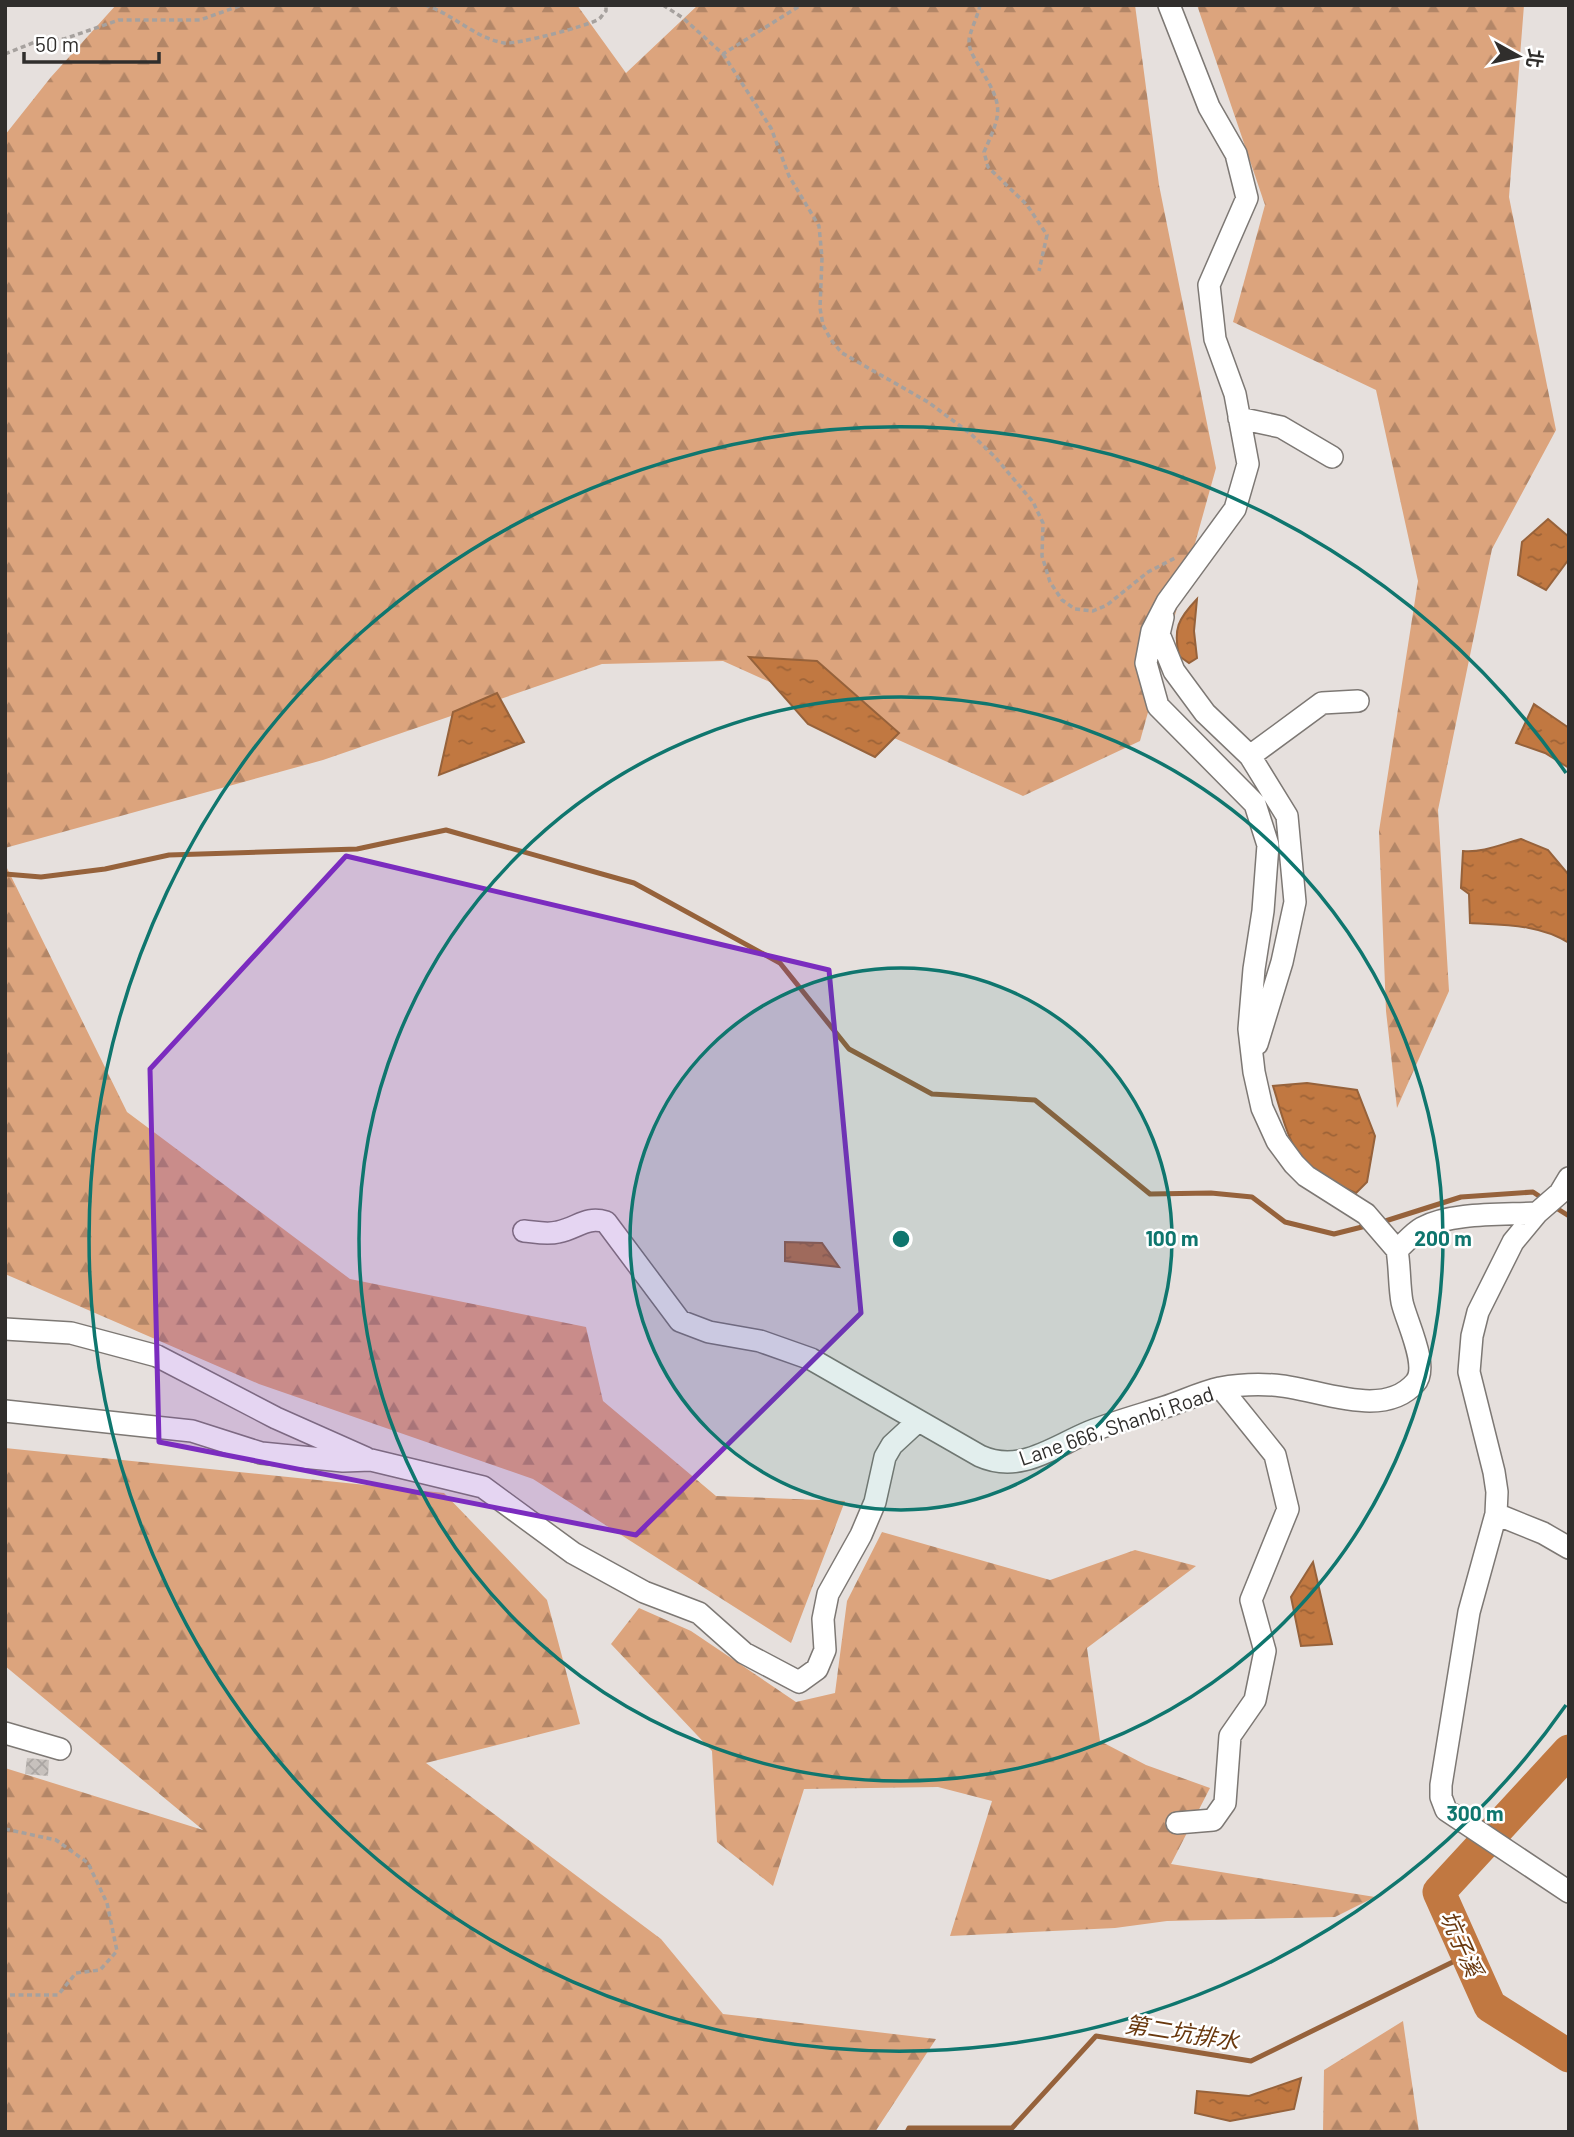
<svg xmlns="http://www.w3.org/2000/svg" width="1574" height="2137" font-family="Barlow,'Noto Sans TC',sans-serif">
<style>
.forest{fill:url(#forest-firs)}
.water{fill:url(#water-ripples);stroke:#96623b;stroke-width:2}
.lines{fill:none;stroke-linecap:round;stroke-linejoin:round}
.stream{stroke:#96623b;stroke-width:5}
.river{stroke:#c17841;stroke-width:33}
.building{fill:url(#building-cross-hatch)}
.minor-casing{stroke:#7d7874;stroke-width:24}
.path{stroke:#a6a19e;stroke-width:3.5;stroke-dasharray:5 3.5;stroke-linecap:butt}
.minor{stroke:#fff;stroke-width:21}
.marked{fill:#7b2cbf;fill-opacity:0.2;stroke:#7b2cbf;stroke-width:5;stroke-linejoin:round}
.ring{fill:none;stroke:#0f766e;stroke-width:3.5}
.labels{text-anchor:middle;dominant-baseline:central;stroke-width:5;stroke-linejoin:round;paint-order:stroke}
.street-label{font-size:21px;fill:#302e2c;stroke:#fff}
.water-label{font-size:23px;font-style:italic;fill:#69380e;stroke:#fff}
.centre{fill:#0f766e;stroke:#fff;stroke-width:3.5}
.ring-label{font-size:21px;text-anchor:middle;font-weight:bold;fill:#0f766e;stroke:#fff;stroke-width:5;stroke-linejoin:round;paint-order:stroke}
</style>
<defs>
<pattern id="forest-firs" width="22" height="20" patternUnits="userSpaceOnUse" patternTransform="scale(1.75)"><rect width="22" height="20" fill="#dca47d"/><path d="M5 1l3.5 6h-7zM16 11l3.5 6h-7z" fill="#b38667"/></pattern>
<pattern id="water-ripples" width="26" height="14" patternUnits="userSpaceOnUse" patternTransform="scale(1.75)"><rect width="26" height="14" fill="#c17841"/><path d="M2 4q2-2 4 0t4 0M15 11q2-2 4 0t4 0" fill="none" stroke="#9d6337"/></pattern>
<pattern id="building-cross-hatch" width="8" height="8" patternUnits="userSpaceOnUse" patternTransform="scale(1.75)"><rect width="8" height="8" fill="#c7c1bd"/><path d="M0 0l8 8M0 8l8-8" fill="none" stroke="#aba6a3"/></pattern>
</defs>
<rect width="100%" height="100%" fill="#e6e0dd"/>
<path class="forest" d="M116,5H577L626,73L698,5H1135L1159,185L1216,468L1140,741L1023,796L723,661L602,664L323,760L5,848V135L51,77Z
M1197,5H1524L1509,197L1556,430L1492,549L1438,810L1449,991L1397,1108L1386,1011L1379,831L1418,581L1376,390L1233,322L1265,205Z
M5,864L127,1112L350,1279L586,1327L603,1401L716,1496L845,1501L791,1643L533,1479L259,1384L5,1274Z
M5,1448L444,1493L547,1600L580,1724L426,1763L661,1939L723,2014L936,2039L875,2132H5V1768L203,1830L5,1666Z
M882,1532L1050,1580L1135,1550L1196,1566L1087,1648L1100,1741L1146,1765L1210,1788L1171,1864L1375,1897L1335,1917L1167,1921L1115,1928L950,1936L992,1801L938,1787L804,1789L773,1886L717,1842L712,1751L611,1644L639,1608L691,1631L796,1702L835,1693L847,1601Z
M1403,2021L1419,2132H1323L1324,2070Z"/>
<path class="water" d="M1548,519L1569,537V559L1546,590L1518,575L1522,542Z
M1197,599L1194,631L1197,658L1189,663L1179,656C1173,629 1178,619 1197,599Z
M749,657L817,661L899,733L875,757L808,724Z
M497,693L524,742L439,775L453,712Z
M1534,704L1569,728V768L1545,753L1516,743Z
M1521,839L1548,850L1569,875V943C1540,924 1503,925 1470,923L1469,894L1461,888L1463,851C1482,853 1502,844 1521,839Z
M1307,1083L1357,1090L1375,1136L1367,1182L1356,1193C1343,1187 1328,1181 1316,1173C1289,1153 1283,1117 1273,1086Z
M785,1242L822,1243L839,1267L785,1261Z
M1313,1562L1332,1644L1301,1646L1291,1597Z
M1301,2078L1294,2109L1230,2121L1195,2113L1197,2091L1249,2096Z"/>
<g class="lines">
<path class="stream" d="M5,874L41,877L105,869L169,855L357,849L446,830L634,883L780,963L849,1049L932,1094L1035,1100L1150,1194L1211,1193L1252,1197L1285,1222L1334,1234L1370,1225
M1553,1206L1569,1216
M1379,1223L1461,1197L1533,1192L1545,1200
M907,2132L909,2128H1012L1096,2036L1251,2061L1467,1955"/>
<path class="river" d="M1569,1751L1439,1892L1490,2006L1569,2056"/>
</g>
<path class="building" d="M27,1758L49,1760L48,1776L25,1774Z"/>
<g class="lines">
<defs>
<path id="minor" d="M1169,5L1209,107L1236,154L1247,198L1209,285L1215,339L1235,394L1248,464L1235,509L1167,602L1152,631L1146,663L1158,706L1255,804L1268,845L1263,911L1254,969L1249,1029L1254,1072L1262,1108L1277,1141L1294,1164L1306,1176L1366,1214L1397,1250
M1239,418L1281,427L1332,457
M1163,617L1159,634L1174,671L1205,713L1250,756L1287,816L1295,902L1282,962L1257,1044
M1250,756L1322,703L1358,701
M1569,1178L1560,1193L1537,1213L1513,1242L1478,1312L1472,1336L1469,1372L1494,1472L1497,1492L1496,1514L1469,1612L1441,1785V1797L1446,1810L1569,1892
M524,1231C535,1232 547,1235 558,1232C578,1228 586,1216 606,1222L680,1321L709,1332L760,1341L811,1359L980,1456C1020,1474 1053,1447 1089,1432C1114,1422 1140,1415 1165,1407C1183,1401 1202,1392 1220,1388C1236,1385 1257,1384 1273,1385C1315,1387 1382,1421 1415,1383C1430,1367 1406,1321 1402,1302C1399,1285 1400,1267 1397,1250C1405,1243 1413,1233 1422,1228C1451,1212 1504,1215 1537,1213
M5,1329L71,1333L157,1356L276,1418L366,1458
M5,1411L192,1431L261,1453L343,1461L371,1460L483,1487L573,1553L644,1592L699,1613L744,1653L799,1682L817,1669L825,1650L823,1619L828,1594L861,1535L875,1502L885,1457L892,1445L918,1421
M1496,1514L1543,1533L1569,1548
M5,1733L60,1749
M1177,1823L1213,1820L1225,1803L1230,1736L1255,1700L1265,1651L1251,1600L1288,1509L1275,1455L1221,1388"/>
</defs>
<use href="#minor" class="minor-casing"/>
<path class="path" d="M425,5C453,14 475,38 504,43C515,45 588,26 599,19C602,17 603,13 606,11V5
M663,5L683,18L723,54L801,5
M980,5C978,16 969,33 969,41C969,51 975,59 979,66C1003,106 1003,110 984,152L988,167L1027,205L1047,235L1039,271
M5,54L40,40L64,39L119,20H200L242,5
M723,54L771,128L789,176L819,226L822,258L820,308L823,325L831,340L842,353L928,402L971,434L996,458L1033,502L1043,523L1042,556L1050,582L1062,600L1075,609L1093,611L1107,605L1148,572L1175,558
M5,1829L56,1840L88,1863L107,1903L117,1951L100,1970L76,1973L58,1995H5"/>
<use href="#minor" class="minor"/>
</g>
<path class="marked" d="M346,856L829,970L861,1313L636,1535L159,1442L150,1069Z"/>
<circle cx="901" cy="1239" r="271" fill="#0f766e" fill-opacity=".12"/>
<g class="ring">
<circle cx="901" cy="1239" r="271"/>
<circle cx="901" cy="1239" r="542"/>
<path d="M1566 1705A812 812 0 1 1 1566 773"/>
</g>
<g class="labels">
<g class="street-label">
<text transform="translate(1116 1425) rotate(-19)">Lane 666, Shanbi Road</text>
</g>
<g class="water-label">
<text transform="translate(1462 1943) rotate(66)">坑子溪</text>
<text transform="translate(1182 2032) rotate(9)">第二坑排水</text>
</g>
</g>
<circle cx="901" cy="1239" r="10" class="centre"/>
<g class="ring-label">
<text x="1172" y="1246">100 m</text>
<text x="1443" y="1246">200 m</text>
<text x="1475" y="1821">300 m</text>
</g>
<rect width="1574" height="2137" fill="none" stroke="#302e2c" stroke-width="14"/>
<g transform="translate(1518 56) rotate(98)" stroke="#ffffff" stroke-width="5" paint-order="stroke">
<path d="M0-5L12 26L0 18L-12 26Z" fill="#302e2c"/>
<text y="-10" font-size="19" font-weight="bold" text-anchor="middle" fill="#302e2c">北</text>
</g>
<path d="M24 52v10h135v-10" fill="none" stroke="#302e2c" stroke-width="3.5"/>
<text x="35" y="52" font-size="21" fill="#302e2c" stroke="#ffffff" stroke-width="5" paint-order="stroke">50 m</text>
</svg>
